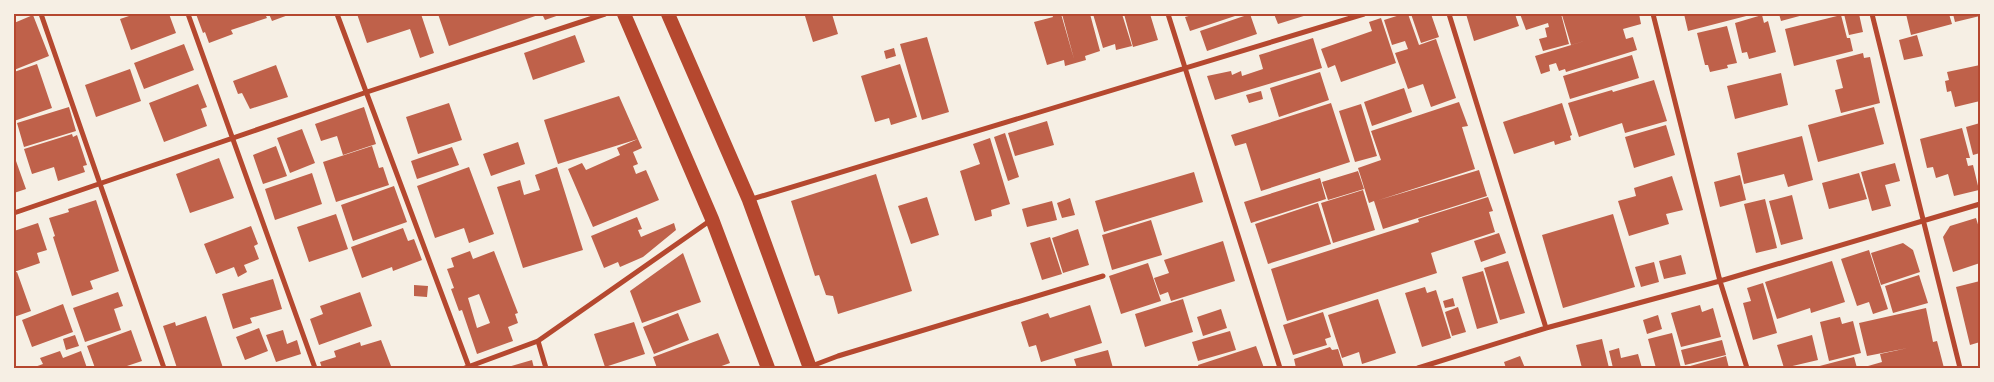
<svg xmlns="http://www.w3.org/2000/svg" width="1994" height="382" font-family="Ubuntu,sans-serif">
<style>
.building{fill:#bf614a;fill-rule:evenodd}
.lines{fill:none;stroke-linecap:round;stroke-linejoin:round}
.minor{stroke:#b5482f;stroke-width:5}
.trunk{stroke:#b5482f;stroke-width:14}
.neatline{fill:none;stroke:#b5482f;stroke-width:2}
</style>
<rect width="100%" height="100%" fill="#f6efe4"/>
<path class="building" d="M135,14H169L176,33L131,50L120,19Z
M196,14H265L267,18L231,30L233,34L209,43L205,32L203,33Z
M269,14H291L272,21Z
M357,14H421L434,53L420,58L410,29L367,43Z
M438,14H541L449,46Z
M542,14H562L545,20Z
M808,14H832L838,34L813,42L805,16L808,15Z
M1052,14H1061L1074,59L1062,14H1090L1100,51L1085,56L1086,60L1065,66L1064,60L1047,65L1034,22L1053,17Z
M1093,14H1122L1132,46L1116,50L1115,44L1103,48Z
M1124,14H1150L1158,40L1133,47Z
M1196,14H1241L1190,31L1185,17Z
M1250,14L1257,34L1207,51L1200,31Z
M1274,14H1310L1278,24Z
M1403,14H1408L1419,45L1436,39L1456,98L1431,107L1423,84L1408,89L1395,53L1408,49L1405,41L1392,45L1384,20Z
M1411,14H1431L1439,37L1421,43Z
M1466,14H1515L1519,26L1474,41Z
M1520,14H1561L1569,44L1543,51L1539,39L1547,37L1545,28L1549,27L1548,23L1526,30Z
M1566,14H1639L1641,24L1623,29L1626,39L1633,37L1637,50L1566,72L1565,69L1559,71L1556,63L1549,65L1550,71L1541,74L1535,56L1591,39L1571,45L1562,15Z
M1684,14H1754L1688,31Z
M1779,14H1807L1781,21Z
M1844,14H1859L1863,32L1849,35Z
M1906,14H1949L1952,24L1911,35Z
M1953,14H1980V16L1955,22Z
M33,15L49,56L14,70V23Z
M1762,15L1764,23L1768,21L1776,52L1749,59L1747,52L1742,53L1735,23Z
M1841,15L1847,38H1850L1853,51L1794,66L1785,29Z
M1381,18L1396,63L1341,82L1335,65L1328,68L1321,49L1372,31L1369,22Z
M1727,26L1737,63L1727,65L1728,68L1710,72L1708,65H1705L1697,33Z
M575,35L585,62L533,80L524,53Z
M1917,35L1923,56L1904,60L1899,40Z
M927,37L949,112L922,120L900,44Z
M1313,38L1322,68L1215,100L1207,76L1231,71L1232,75L1241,71L1242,76L1263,69L1259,55Z
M184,44L194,70L144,89L134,63Z
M894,48L896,56L886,59L884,51Z
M1863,53L1864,58L1870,57L1880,103L1841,113L1835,90L1843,88L1836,60Z
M1632,55L1639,78L1570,99L1563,76Z
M37,64L52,108L14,121V72Z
M900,64L917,117L891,125L889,118L875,122L861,76Z
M276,65L288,97L250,109L242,93L238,94L233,81Z
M1980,65V101L1955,107L1951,91L1947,92L1945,81L1949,80L1947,72Z
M130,69L141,101L96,117L85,85Z
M1320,72L1329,100L1279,117L1270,88Z
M1781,73L1788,105L1735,119L1727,86Z
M1654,80L1667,121L1625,133L1622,123L1579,137L1568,103L1612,90L1613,92Z
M198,84L207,107L201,109L207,126L164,142L149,103Z
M1404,88L1412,112L1372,126L1364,102Z
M1261,91L1263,99L1249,103L1246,95Z
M619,96L638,139L558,164L544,120Z
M1459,102L1468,126L1462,127L1475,169L1379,200L1479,170L1487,196L1383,229L1374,201L1369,203L1358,168L1381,160L1371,131Z
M449,103L462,140L418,154L406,117Z
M1331,103L1350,162L1261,191L1246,143L1235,146L1231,135Z
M1562,103L1572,135L1570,136L1571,140L1555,145L1554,141L1514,154L1503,122Z
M1361,104L1377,156L1355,162L1339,111Z
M69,107L76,131L24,147L17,123Z
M364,107L376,144L343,155L337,136L321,141L315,124Z
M1874,107L1884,144L1818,162L1808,125Z
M1047,121L1054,145L1015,156L1008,133Z
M1980,123V153L1973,155L1966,127Z
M1666,125L1675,155L1634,168L1625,137Z
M1962,128L1970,158H1966L1968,166L1973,165L1979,190L1954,196L1948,174L1936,178L1933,167L1927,168L1920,139Z
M302,129L315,163L290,173L277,138Z
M1005,133L1019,177L1008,181L994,137Z
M72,134L73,137L77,135L87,165L83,166L85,172L58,181L54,167L32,174L24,149Z
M1802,136L1813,180L1788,187L1784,174L1744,184L1737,153Z
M990,138L1010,204L991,210L992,216L975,221L960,171L980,164L973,144Z
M638,139L642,148L633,152L638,164L633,166L636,174L646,170L659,200L593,227L568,169L582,163L586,170L620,155L617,148Z
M518,142L525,164L491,176L483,154Z
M276,146L287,176L263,184L253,155Z
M372,146L379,168L383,167L389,185L336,202L323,162Z
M452,147L459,165L417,179L411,161Z
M219,158L234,198L190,213L176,174Z
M16,161L26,189L14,193V162Z
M1895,163L1900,181L1885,185L1891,206L1872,211L1861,172Z
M469,167L494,234L469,243L464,228L435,238L417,186Z
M557,167L583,250L523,268L497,187L520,180L524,195L540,190L535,175Z
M1358,171L1364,189L1328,200L1322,182Z
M1194,172L1203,202L1104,232L1095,201Z
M312,173L322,204L275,220L265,189Z
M1859,173L1867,199L1829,209L1822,183Z
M876,174L912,291L838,314L833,296L826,295L819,275L815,276L791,201Z
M1740,175L1746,200L1720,207L1714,182Z
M1672,176L1683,210L1666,214L1669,224L1629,236L1618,201L1636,196L1634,188Z
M1320,178L1326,199L1251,223L1244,202Z
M394,186L407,222L353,241L341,205Z
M1363,190L1375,230L1333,243L1321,203Z
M1792,195L1803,239L1781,245L1769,201Z
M927,197L939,235L911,244L898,206Z
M1488,197L1493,211L1489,212L1495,232L1431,253L1437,273L1287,321L1271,269L1419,222L1418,219Z
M1070,198L1075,215L1062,218L1057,203Z
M1765,199L1777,248L1756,253L1744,204Z
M96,200L119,271L90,281L93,289L72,296L53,237L55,236L49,218L69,212L68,209Z
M1052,201L1057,220L1027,227L1022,209Z
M1318,203L1331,244L1268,264L1255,224Z
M336,214L348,249L309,262L297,227Z
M1613,214L1635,287L1563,308L1542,235Z
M637,217L642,229L638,230L641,237L674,223L676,230L643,257L620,267L618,262L604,268L591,236Z
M1976,218L1980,231V263L1953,272L1943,237L1950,226Z
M1151,220L1162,255L1112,270L1102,235Z
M38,223L47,250L37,253L40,263L14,272V231Z
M251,226L258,244L254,246L259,259L244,265L247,272L238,277L234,267L216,274L204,244Z
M403,228L408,241L414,239L422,260L393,271L392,267L362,278L351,247Z
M1078,229L1089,265L1063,273L1052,238Z
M1499,233L1506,253L1481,262L1474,241Z
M1050,237L1062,274L1042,280L1030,243Z
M1223,241L1235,281L1171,301L1168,292L1160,295L1154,278L1169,273L1164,260Z
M1903,243L1913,250L1920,272L1881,285L1871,253Z
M1869,250L1888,309L1873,314L1869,302L1857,306L1841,259Z
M470,251L473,259L494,251L518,313L515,314L518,323L508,327L513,341L477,354L462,310L459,311L451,289L454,288L447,269L454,267L451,258ZM479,294L490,323L477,328L468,298Z
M683,253L701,302L642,323L630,291Z
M1681,255L1686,274L1664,279L1659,261Z
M1508,261L1525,313L1500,320L1484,268Z
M1832,261L1845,302L1811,313L1810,308L1777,319L1765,282Z
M1654,262L1659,282L1641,287L1635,267Z
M1148,263L1161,301L1121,314L1109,276Z
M1483,271L1498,323L1477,329L1462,277Z
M17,272L31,311L14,317V273Z
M1919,275L1928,303L1893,313L1885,286Z
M273,279L282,309L250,318L252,323L233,329L222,294Z
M1980,281V342L1970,345L1956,287Z
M1763,283L1777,333L1753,340L1743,303L1751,301L1747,288Z
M414,285L428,286L427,297L414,296Z
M1425,287L1427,293L1436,290L1451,338L1422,347L1405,293Z
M118,292L123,306L114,309L121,330L85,342L73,308Z
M360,292L372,326L319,345L310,319L323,314L320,306Z
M1453,298L1455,306L1445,308L1443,301Z
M1183,299L1193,332L1145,347L1135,314Z
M1378,299L1396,353L1362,364L1359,352L1342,358L1328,315Z
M63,304L73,332L32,347L22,320Z
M1090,305L1102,343L1041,362L1036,345L1029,347L1021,322L1048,313L1050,318Z
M1700,305L1702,312L1713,308L1721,337L1681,347L1671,313Z
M1458,307L1466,332L1452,336L1445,312Z
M1926,308L1933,342L1937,341L1944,368H1869L1868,366L1882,362L1880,354L1908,348L1867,356L1859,323Z
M1221,309L1227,328L1203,336L1197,317Z
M1323,312L1331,337L1325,339L1327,345L1293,355L1283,325Z
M678,313L689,340L654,354L643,327Z
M1658,315L1662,329L1647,334L1643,320Z
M206,316L223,368H177L163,326L175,322L176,326Z
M1840,317L1842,324L1853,321L1861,353L1829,361L1820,322Z
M634,322L645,354L605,367L594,334Z
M259,328L268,351L245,360L236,337Z
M131,330L142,361L121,368H95L87,346Z
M283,330L287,344L297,340L301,354L276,362L266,335Z
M1230,331L1236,350L1198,361L1192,342Z
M718,333L730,363L716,368H657L653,357Z
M1672,333L1681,368H1656L1648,339Z
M75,335L79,346L66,350L63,339Z
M1812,335L1818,360L1784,368L1777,345Z
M1602,339L1609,368H1582L1576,345Z
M381,340L391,366L385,368H322L320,362L336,357L334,351L360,342L361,346Z
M1722,340L1726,355L1685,365L1681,350Z
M1256,346L1264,368H1199L1198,365Z
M1330,347L1332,350L1338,349L1344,368H1296L1294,359Z
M1619,348L1621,358L1638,354L1642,368L1649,366V368H1613L1609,351Z
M1108,350L1113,368H1077L1074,359Z
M60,351L63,358L81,351L87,368H32L43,364L40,358Z
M1520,356L1525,368H1506L1504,362Z
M1726,356L1729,368H1683Z
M1854,357L1857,368H1812Z
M532,360L534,368H505Z"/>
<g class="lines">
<path class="minor" d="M41,14L164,368
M188,14L315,368
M337,14L469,367
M1168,14L1280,368
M1449,14L1546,328
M1653,14L1720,281L1747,368
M1872,14L1960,368
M749,200L1364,14
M14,213L367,92L605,14
M538,341L546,368
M809,367L838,356L1103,276
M465,368L538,341L711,220
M1418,368L1546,328L1720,281L1980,204"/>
<path class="trunk" d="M624,14L712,219L768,368
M668,14L749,200L810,368"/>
</g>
<rect width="1994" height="382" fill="none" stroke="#f6efe4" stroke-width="30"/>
<rect x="15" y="15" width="1964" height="352" class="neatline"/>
</svg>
